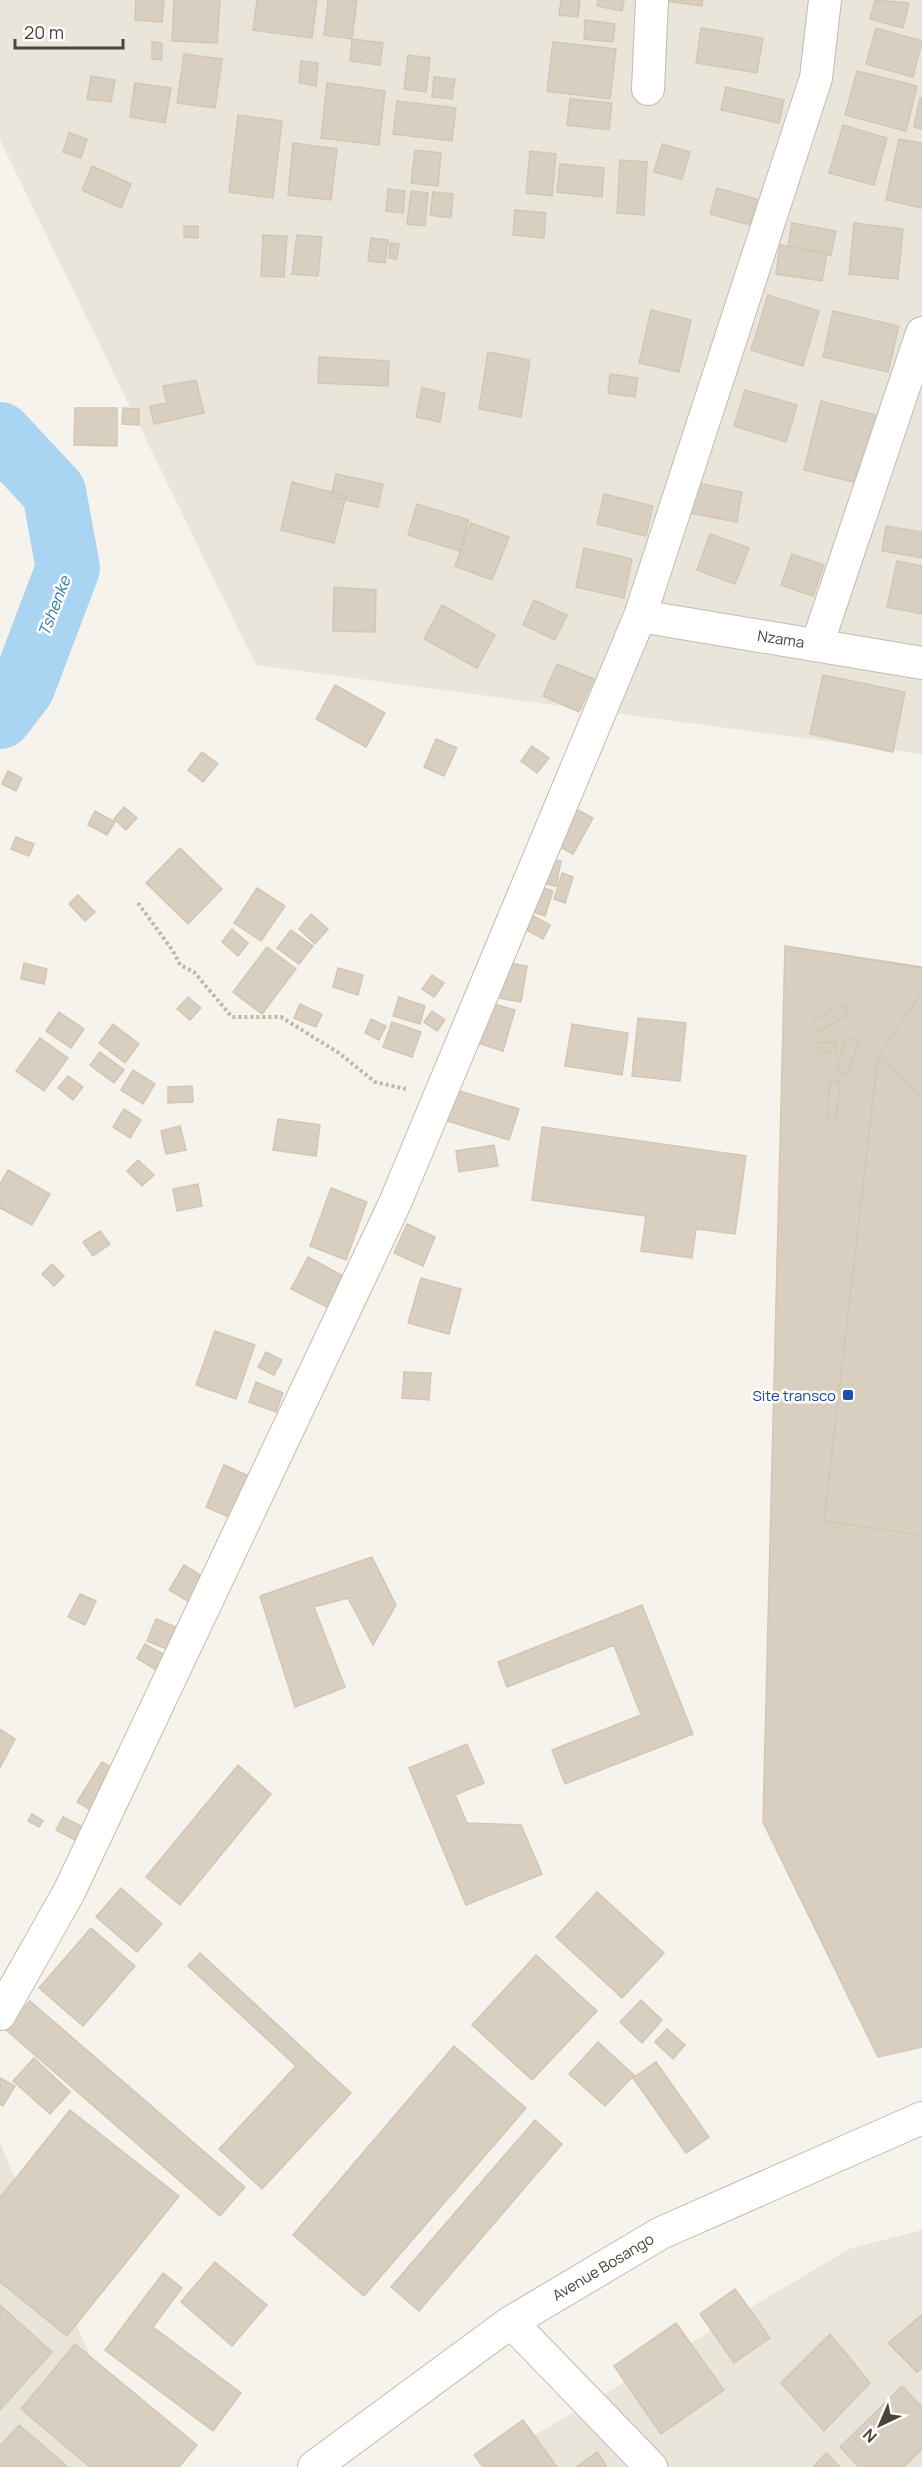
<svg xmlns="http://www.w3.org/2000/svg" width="922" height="2467" font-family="Manrope,sans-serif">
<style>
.residential{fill:#eae5da}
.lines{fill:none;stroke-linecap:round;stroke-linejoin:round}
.river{stroke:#a9d4f2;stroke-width:64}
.building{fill:#d8cfc1;stroke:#d3c7b4;stroke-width:1.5}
.street-casing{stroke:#c2bbae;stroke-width:34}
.path{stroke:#c4b79f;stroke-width:4;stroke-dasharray:3 3;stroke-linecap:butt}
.street{stroke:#fff;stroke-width:32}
.transit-dot{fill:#1a4fb4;stroke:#fff;stroke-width:2}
.labels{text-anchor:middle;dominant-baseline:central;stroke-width:5;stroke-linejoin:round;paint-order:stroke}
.street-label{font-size:15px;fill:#4b4439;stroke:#fff}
.transit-label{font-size:15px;fill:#164399;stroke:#fff;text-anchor:end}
.water-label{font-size:16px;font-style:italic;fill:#2e7ab2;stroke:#fff}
</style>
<rect width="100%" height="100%" fill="#f6f3ec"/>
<path class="residential" d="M0,0H922V754L256,665L0,140Z
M0,2143L137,2467H0Z
M922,2230V2467H481L851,2248Z"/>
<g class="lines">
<path class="river" d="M0,434L54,492L68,568L23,687L0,717"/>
</g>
<path class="building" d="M136,0H164L162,22L135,20Z
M174,0H220L217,43L172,41Z
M257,0H317L312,38L253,30Z
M328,0H357L352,39L324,35Z
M561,0H580L578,17L559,15Z
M598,0H624L622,11L597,6Z
M658,0H703L702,6Z
M875,0L909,3L903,28L870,19Z
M585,20L615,24L613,42L584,39Z
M701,28L763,38L757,73L696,63Z
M876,28L922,41L913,77L866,64Z
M352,39L383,43L380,65L350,61Z
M152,42L162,43V60L152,59Z
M553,42L616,49L610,99L547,91Z
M184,54L222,59L215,108L177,103Z
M408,55L430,58L426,92L404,89Z
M301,61L318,63L316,86L299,83Z
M857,71L917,86L906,131L845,115Z
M91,76L115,80L111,102L87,99Z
M434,77L455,79L452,99L432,97Z
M135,83L171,88L165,123L130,117Z
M327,83L385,91L379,145L321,138Z
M726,87L784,100L779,123L721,110Z
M920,98H922V129L914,127Z
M570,99L612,103L609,130L567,125Z
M397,101L456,108L452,141L393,134Z
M238,115L282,121L273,198L229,192Z
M843,125L887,138L874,185L829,173Z
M69,133L87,139L81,158L63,152Z
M899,139L922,143V208L886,200Z
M293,143L337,149L331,200L288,195Z
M662,144L690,152L682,179L654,172Z
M415,150L441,153L438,186L411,183Z
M530,151L556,154L552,196L526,193Z
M620,160L647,162L644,215L617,213Z
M560,164L604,168L602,197L557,192Z
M92,166L131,184L121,208L82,190Z
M717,188L757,199L750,225L710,214Z
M388,189L405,191L403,213L386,211Z
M411,191L428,193L425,226L407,224Z
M433,192L453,194L451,218L430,215Z
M515,210L546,213L544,238L513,235Z
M792,223L836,231L831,255L788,246Z
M854,223L903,229L898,279L849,274Z
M184,226H198V238L184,237Z
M263,235L287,236L284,277L261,276Z
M297,235L322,237L318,276L292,274Z
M371,238L388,240L385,263L368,261Z
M390,243L399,244L397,259L389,258Z
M780,245L827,253L822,281L776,274Z
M768,295L819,311L803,366L751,350Z
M651,310L691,320L679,372L639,363Z
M833,311L899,326L888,372L823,357Z
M488,352L530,360L521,417L479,409Z
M319,357L389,361L388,386L318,383Z
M610,374L638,378L635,397L608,393Z
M196,380L204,413L154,424L150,406L167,403L163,386Z
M422,388L445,393L440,422L416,417Z
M745,390L797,405L786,442L734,426Z
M821,401L879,416L862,484L804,470Z
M75,408H117V446L74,445Z
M123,408L139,409V425L122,424Z
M336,474L383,484L378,507L331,497Z
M688,481L742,492L737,522L683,512Z
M292,482L346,496L334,543L281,530Z
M604,494L653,506L646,536L597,524Z
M417,504L469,520L460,551L408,535Z
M471,523L509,537L492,580L455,566Z
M886,526L922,532V558L882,551Z
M710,534L749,548L735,584L697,570Z
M584,548L632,559L624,598L576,587Z
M792,554L824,565L813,596L781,585Z
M897,561L922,566V614L887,607Z
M334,587L376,590L375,632L333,631Z
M534,600L567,615L555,640L523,625Z
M442,605L495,635L477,668L424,639Z
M557,664L594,679L579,712L543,696Z
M823,675L905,692L893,752L810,734Z
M335,685L385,713L366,747L316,719Z
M436,739L457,748L444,776L424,767Z
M532,746L549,758L537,773L521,761Z
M202,752L218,764L203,782L188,770Z
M8,771L22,778L16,791L2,784Z
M556,798L593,818L573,854L536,834Z
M124,807L137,818L126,830L114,819Z
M95,811L115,822L107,835L88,825Z
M16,837L34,844L29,856L11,849Z
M180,848L222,889L188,924L146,883Z
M528,855L561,861L556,886L523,879Z
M562,873L573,877L565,903L554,899Z
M535,885L553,891L545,916L526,909Z
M257,888L285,906L261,941L234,923Z
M78,895L95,912L85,921L69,904Z
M528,913L550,925L543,939L521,927Z
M311,914L328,929L315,944L299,929Z
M232,929L248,943L238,956L222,942Z
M291,930L313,946L299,964L277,948Z
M785,946L922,968V2047L878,2057L763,1822Z
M785,946L922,967V2047L878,2057L763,1822Z
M267,947L296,969L262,1014L233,992Z
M493,960L527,966L521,1002L487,996Z
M24,963L47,969L44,984L21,979Z
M338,968L363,975L358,995L333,987Z
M432,975L444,983L434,997L422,989Z
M188,997L201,1008L190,1020L177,1009Z
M399,997L425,1006L420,1024L393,1016Z
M919,997L922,998V1535L824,1521L878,1056Z
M483,1001L515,1010L503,1051L472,1041Z
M300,1004L322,1014L316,1027L294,1018Z
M843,1004L849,1014L819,1031L812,1022Z
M432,1011L445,1020L437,1031L424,1022Z
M59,1012L84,1029L71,1048L46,1031Z
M638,1018L686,1023L680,1081L632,1076Z
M371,1019L386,1026L379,1040L365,1033Z
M392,1022L421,1032L412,1057L383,1047Z
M113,1024L139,1044L125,1063L99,1043Z
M572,1024L628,1033L622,1075L565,1066Z
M40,1038L68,1058L44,1091L16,1071Z
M847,1038L859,1041L847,1076L836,1072Z
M835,1042L836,1052L819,1053L818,1043Z
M100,1052L124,1070L114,1083L90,1065Z
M878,1056L922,1097V1535L824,1521Z
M133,1070L155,1084L143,1104L121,1090Z
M68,1076L83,1087L73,1100L58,1088Z
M830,1081L840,1082L836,1119L827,1118Z
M192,1086L193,1102L168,1103V1087Z
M450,1088L519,1109L509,1140L441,1119Z
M124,1109L141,1120L130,1138L113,1127Z
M278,1119L320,1125L316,1156L273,1150Z
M180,1126L186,1150L166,1154L161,1131Z
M542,1127L746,1156L735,1234L696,1229L692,1258L641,1251L646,1216L532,1200Z
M494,1145L498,1166L459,1172L456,1151Z
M138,1160L154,1175L142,1186L127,1171Z
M8,1170L50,1194L32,1225L0,1208V1184Z
M198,1184L202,1206L177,1211L173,1189Z
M331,1188L367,1202L346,1260L310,1246Z
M407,1224L435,1237L423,1266L394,1253Z
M100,1231L110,1244L93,1256L83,1242Z
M308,1257L345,1277L329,1308L291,1289Z
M52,1264L64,1276L54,1286L42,1274Z
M421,1278L461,1289L449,1334L408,1323Z
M215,1331L255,1345L236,1399L196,1385Z
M266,1352L282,1360L274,1375L258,1367Z
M404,1372L431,1373L429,1400L402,1398Z
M256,1382L283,1393L276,1412L249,1402Z
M224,1465L249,1476L231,1518L206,1507Z
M372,1557L396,1605L373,1645L348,1598L314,1607L345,1687L295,1707L260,1596Z
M184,1565L213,1583L199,1608L169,1590Z
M80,1594L96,1601L85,1625L68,1617Z
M642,1605L693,1734L565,1784L552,1750L641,1715L614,1645L507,1687L498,1662Z
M156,1619L183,1630L174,1652L147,1641Z
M145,1644L172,1659L162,1674L137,1658Z
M0,1729L15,1739L0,1768Z
M467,1744L484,1783L455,1795L467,1823L521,1825L542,1874L466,1905L409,1768Z
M102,1762L121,1773L97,1814L77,1802Z
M238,1765L271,1794L180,1905L146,1877Z
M32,1814L43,1821L39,1827L28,1821Z
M63,1817L83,1827L75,1840L56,1830Z
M121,1888L162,1924L137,1952L96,1917Z
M597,1892L664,1953L622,1998L556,1937Z
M91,1928L135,1966L83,2026L39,1988Z
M200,1953L351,2093L262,2189L219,2149L296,2066L188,1966Z
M536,1955L597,2011L532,2080L472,2025Z
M641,2000L662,2020L642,2043L620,2022Z
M30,2001L245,2187L220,2216L5,2029Z
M667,2029L685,2045L673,2059L655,2042Z
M598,2042L634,2075L605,2106L569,2074Z
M454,2046L526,2108L364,2296L293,2235Z
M34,2058L70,2092L50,2114L13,2081Z
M656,2062L709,2137L686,2153L633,2078Z
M0,2078L15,2086L3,2106L0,2104Z
M70,2110L179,2196L67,2336L0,2282V2198Z
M535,2120L562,2144L419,2311L391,2287Z
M215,2262L267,2305L232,2346L181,2302Z
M163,2273L182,2288L153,2327L241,2393L213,2431L105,2350Z
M735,2289L770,2338L734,2363L700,2314Z
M0,2305L52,2352L0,2410Z
M922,2315V2368L917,2372L888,2343Z
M676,2323L724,2390L661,2434L614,2366Z
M830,2334L870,2383L824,2431L781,2383Z
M75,2344L197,2445L179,2467H90L21,2409Z
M902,2386L922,2407V2449L904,2467H859L840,2447Z
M523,2420L557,2467H483L474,2455Z
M19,2425L68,2467H0V2446Z
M597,2452L607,2467H576Z
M826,2453L840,2467H813Z"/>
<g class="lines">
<defs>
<path id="street" d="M648,89L652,0
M640,616L922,663
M817,645L922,333
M0,2014L69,1892L395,1203L640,616L816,78L825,0
M511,2322L651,2467
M314,2467L511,2322L661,2233L922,2118"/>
</defs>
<use href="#street" class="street-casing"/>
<path class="path" d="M138,903L173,951L180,965L194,972L232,1017H281L339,1053L375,1082L406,1089"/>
<use href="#street" class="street"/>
</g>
<rect class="transit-dot" x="842" y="1389" width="12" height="12" rx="3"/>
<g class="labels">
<g class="street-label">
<text transform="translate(781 639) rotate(9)">Nzama</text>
<text transform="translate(603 2267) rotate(-31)">Avenue Bosango</text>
</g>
<g class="transit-label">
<text x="836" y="1395">Site transco</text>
</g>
<g class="water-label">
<text transform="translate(54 606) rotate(-69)">Tshenke</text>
</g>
</g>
<g transform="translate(880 2425) rotate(224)" stroke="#ffffff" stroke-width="4.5" paint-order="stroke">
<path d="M0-4.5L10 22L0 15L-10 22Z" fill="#4b4439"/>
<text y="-9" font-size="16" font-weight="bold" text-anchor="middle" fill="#4b4439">N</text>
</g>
<path d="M15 39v9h108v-9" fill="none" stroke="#4b4439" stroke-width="3"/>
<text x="24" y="39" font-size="18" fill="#4b4439" stroke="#ffffff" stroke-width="4.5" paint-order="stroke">20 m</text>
</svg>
